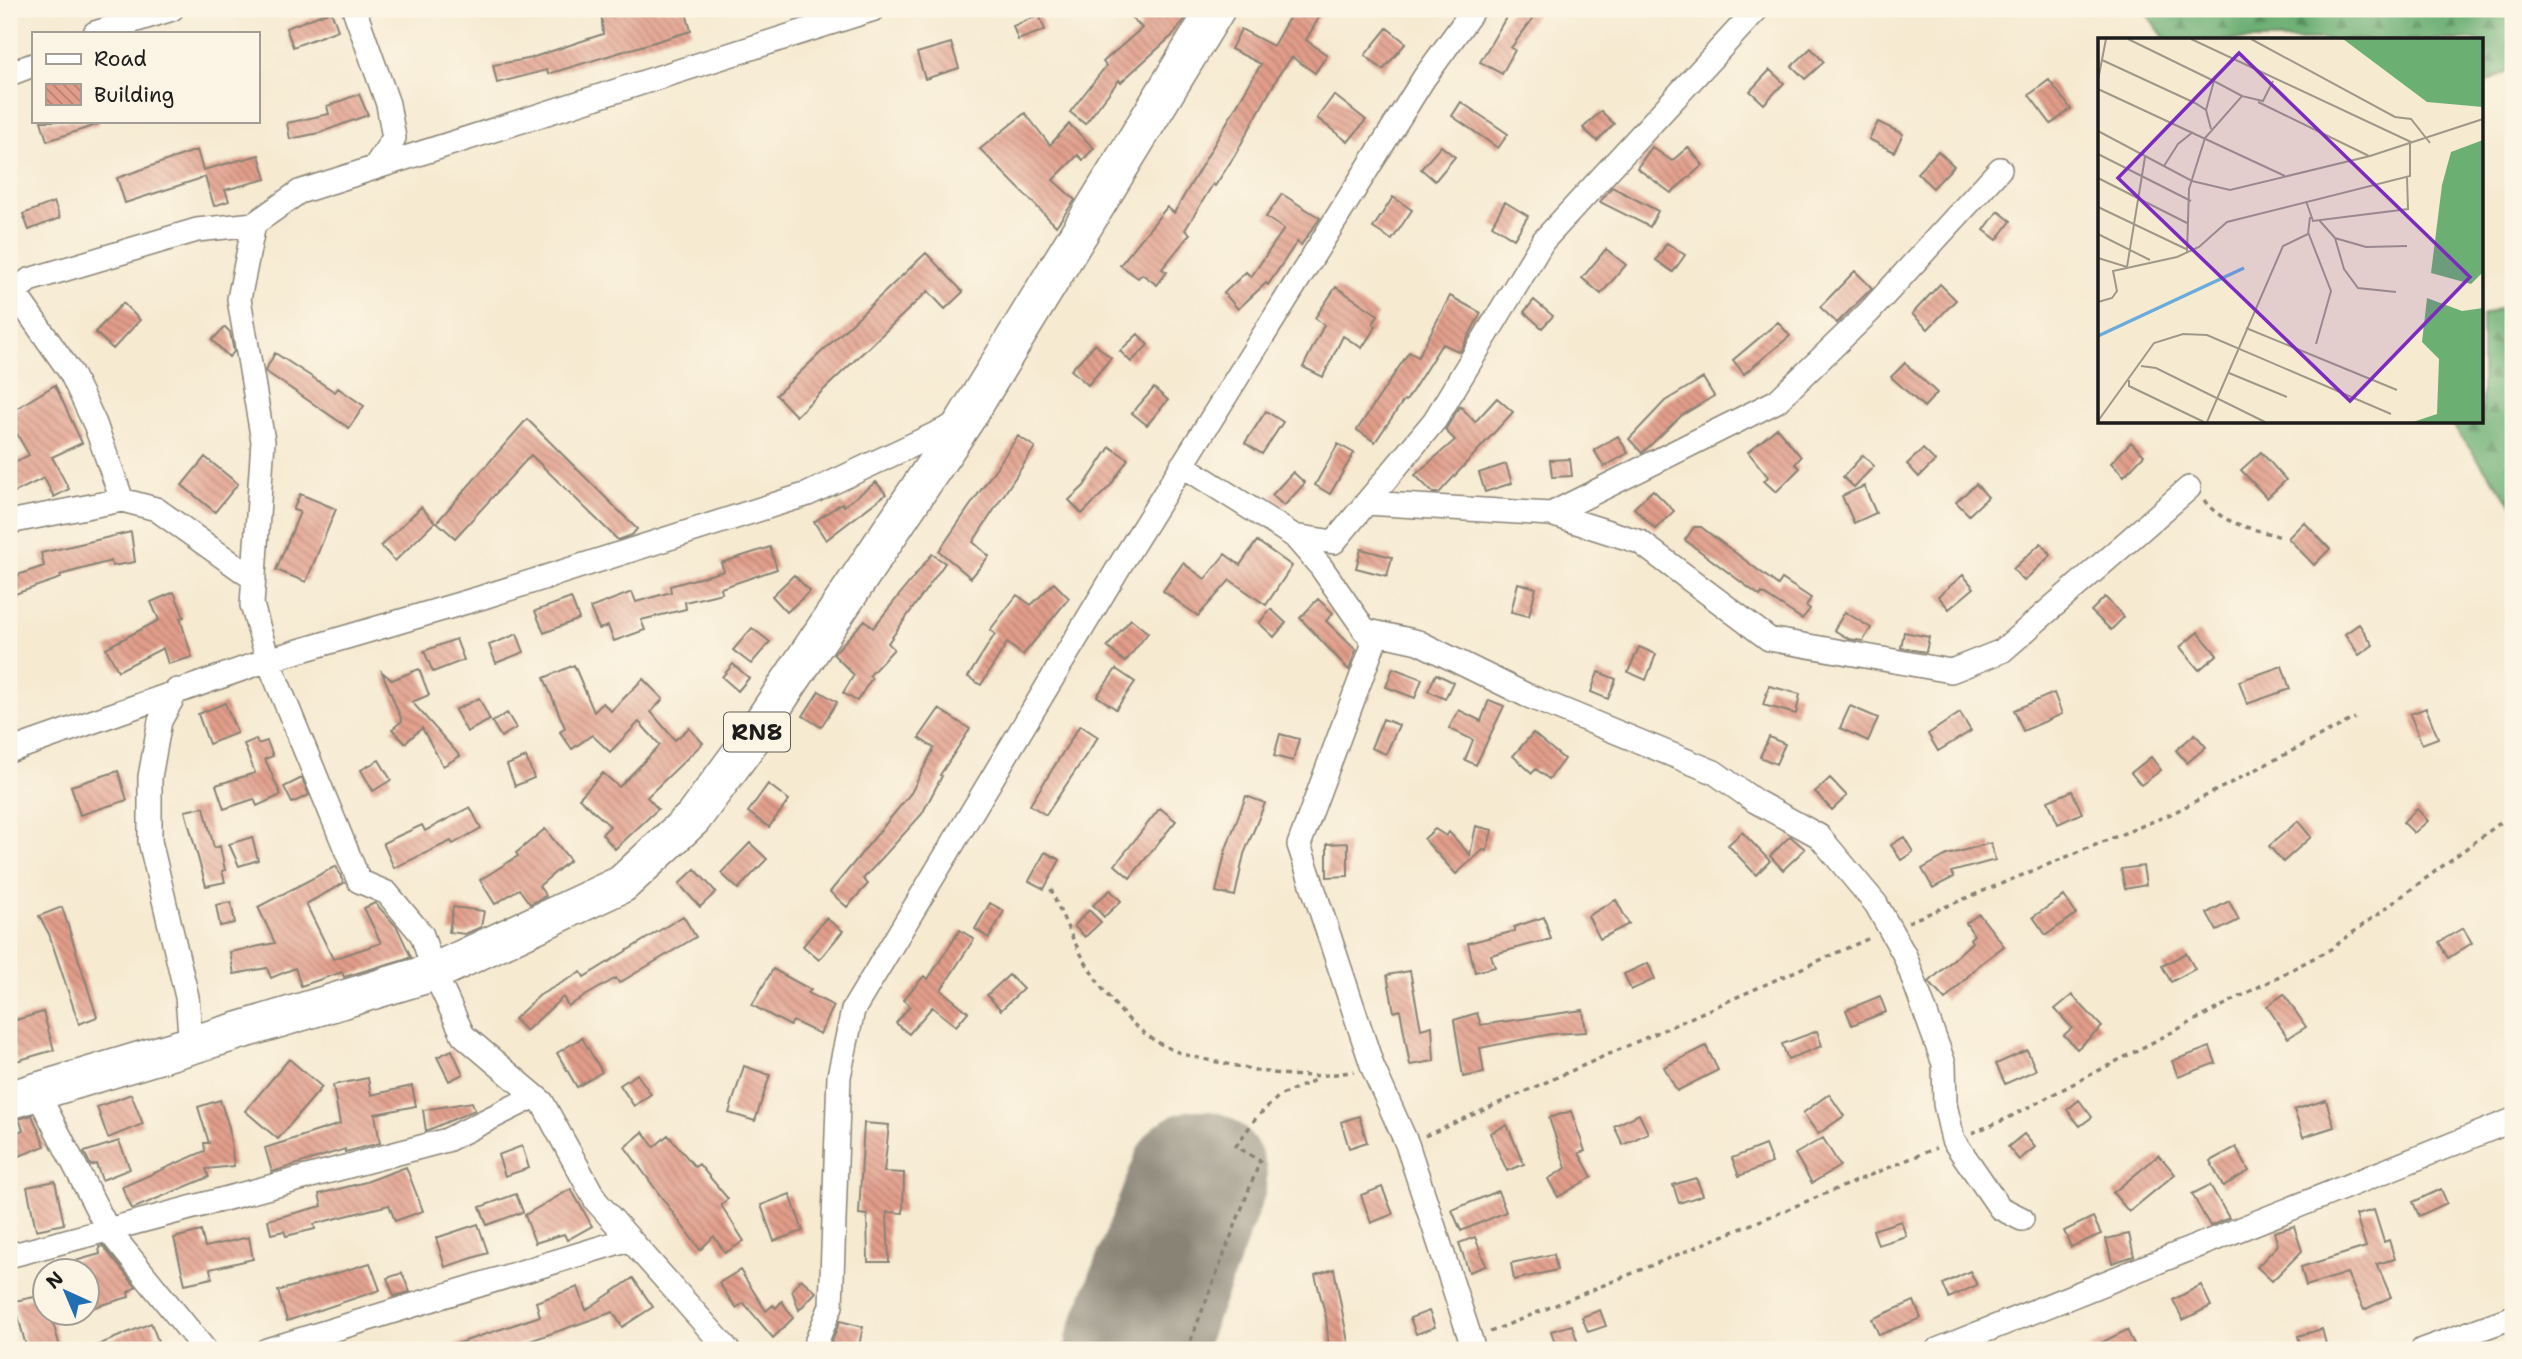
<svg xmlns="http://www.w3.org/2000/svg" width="2522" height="1359" font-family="'Shantell Sans',sans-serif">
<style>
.forest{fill:url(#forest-firs);stroke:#446648;stroke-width:2}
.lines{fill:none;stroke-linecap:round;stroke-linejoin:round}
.runway{stroke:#898376;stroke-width:136}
.building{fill:url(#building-back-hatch)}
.street-casing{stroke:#898376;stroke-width:26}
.primary-casing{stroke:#898376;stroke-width:40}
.path{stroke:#898376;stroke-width:3.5;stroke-dasharray:5 5;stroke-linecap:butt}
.street{stroke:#fff;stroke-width:23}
.primary{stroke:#fff;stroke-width:37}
.labels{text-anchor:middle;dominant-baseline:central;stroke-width:5;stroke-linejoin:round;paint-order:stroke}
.shield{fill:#fcf5e5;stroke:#5f5d58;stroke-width:2}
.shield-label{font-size:23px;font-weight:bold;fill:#1c1c1c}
.inset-river{fill:none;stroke:#69abdd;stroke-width:3.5}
.inset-road{fill:none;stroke:#9f9889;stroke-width:2}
.view{fill:#7b2cbf;fill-opacity:0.15;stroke:#7b2cbf;stroke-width:3.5}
.inset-edge{fill:none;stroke:#1c1c1c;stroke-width:3.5}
</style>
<defs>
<pattern id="forest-firs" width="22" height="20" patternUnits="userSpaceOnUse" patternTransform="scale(1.75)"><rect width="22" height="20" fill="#6caf73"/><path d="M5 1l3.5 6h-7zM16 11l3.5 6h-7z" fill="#588e5e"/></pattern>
<pattern id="building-back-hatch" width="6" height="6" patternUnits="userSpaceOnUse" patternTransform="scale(1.75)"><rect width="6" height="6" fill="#e29d8a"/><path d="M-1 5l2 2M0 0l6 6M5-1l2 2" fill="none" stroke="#b67f70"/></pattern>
</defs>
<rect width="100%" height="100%" fill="#fcf5e5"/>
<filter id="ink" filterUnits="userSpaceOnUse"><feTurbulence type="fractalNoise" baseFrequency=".0143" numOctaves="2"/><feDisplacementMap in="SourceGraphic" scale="14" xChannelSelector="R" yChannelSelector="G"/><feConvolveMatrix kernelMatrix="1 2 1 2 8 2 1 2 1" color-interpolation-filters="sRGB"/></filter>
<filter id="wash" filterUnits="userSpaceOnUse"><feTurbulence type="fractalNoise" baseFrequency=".00686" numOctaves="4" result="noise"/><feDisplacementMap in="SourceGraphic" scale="28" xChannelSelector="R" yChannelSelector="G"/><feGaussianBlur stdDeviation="1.57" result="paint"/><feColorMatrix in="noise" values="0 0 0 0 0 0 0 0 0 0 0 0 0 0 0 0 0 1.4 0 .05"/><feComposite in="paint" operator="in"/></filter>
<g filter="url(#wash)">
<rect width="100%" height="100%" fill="#f6ead1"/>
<path class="forest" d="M2143,9H2513V68L2482,85V40H2166Z
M2513,302V506L2450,422H2482V316Z"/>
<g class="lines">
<path class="runway" d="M1133,1350L1199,1178"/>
</g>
<g id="blocks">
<path class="building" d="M601,9H685L691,31L548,74L547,70L497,83L493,65L528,59L603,34Z
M1123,9H1192L1174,34L1121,82L1119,80L1085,124L1070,112L1106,66L1103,62L1142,28Z
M1294,9H1324L1306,40L1327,55L1315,73L1292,57L1280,73L1235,155L1215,186L1213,184L1185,230L1190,234L1162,269L1167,272L1157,285L1142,274L1138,278L1120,265L1167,207L1174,213L1261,64L1231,49L1241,29L1273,46Z
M1511,9H1540L1511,48L1515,50L1502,74L1480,62Z
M331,11L338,30L293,47L286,28Z
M1039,15L1045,30L1018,40L1013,26Z
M1387,28L1406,43L1383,70L1365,55Z
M951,43L959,68L925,79L917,53Z
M1811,48L1824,62L1805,79L1792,66Z
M1770,70L1784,83L1764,104L1750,91Z
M2049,80L2071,109L2051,124L2029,95Z
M359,94L368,115L319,133L290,139L287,123L329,114L327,106Z
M1334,95L1366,120L1348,142L1317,118Z
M1461,102L1508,134L1498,148L1452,116Z
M1601,111L1614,124L1597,141L1583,128Z
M1025,113L1050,145L1069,124L1094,148L1083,160L1078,155L1053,180L1075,200L1056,226L980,149Z
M41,121H99V124L47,141Z
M1878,122L1903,134L1894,152L1869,139Z
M1441,146L1455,157L1435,181L1421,169Z
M1652,147L1672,161L1688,147L1703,165L1671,193L1637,168Z
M197,150L203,170L259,155L266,179L225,190L229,201L214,206L205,177L125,203L117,178Z
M1938,151L1954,166L1933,188L1917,173Z
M1612,187L1658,211L1650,227L1600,202Z
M1282,194L1320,218L1301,245L1297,242L1268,285L1266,283L1238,309L1224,293L1246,272L1251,277L1284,229L1266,217Z
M1393,197L1412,210L1392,240L1373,228Z
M54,202L60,218L29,230L23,214Z
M1505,202L1528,216L1514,239L1492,225Z
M1998,211L2011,221L1997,240L1984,230Z
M1667,243L1685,255L1673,272L1656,260Z
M1606,249L1626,265L1601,294L1582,278Z
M926,253L963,292L945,309L928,291L796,416L776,395Z
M1855,271L1872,288L1837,323L1820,307Z
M1940,284L1956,300L1928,329L1912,314Z
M1336,287L1378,315L1373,324L1376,326L1362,348L1343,336L1323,377L1303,367L1324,325L1315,318Z
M1450,296L1481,313L1460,352L1443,344L1440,347L1406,401L1404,400L1375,442L1357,430L1409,352L1418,357Z
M1534,300L1553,316L1542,328L1524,312Z
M123,303L140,320L113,349L95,332Z
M1778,322L1790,336L1744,374L1733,360Z
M225,327L230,332L234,352L229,357L212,340Z
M1138,334L1148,345L1131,362L1120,351Z
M1095,344L1111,358L1088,385L1071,370Z
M275,353L335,392L338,388L364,406L349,428L265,371Z
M1905,363L1937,393L1924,407L1891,377Z
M1703,378L1714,396L1681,416L1642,453L1629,439L1665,401Z
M55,385L82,443L52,457L69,489L54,497L44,478L9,495V465L29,455L9,420V413Z
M1154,388L1168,400L1147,425L1132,413Z
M1497,398L1513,412L1439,493H1433L1415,475L1455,440L1445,430L1460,406L1475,422Z
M1266,411L1283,422L1262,454L1245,443Z
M527,419L637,529L632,535L618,540L531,455L455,538L437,522Z
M1777,428L1801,457L1795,464L1800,468L1776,492L1764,481L1768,477L1748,452Z
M1018,436L1035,447L973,542L989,556L971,578L939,551Z
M1618,436L1628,453L1604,467L1594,450Z
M2131,442L2144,455L2124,476L2111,463Z
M1338,444L1354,453L1330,494L1315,485Z
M1110,447L1128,459L1111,485L1082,514L1069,500L1084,486Z
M1923,449L1935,461L1919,477L1907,464Z
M2261,452L2286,480L2267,498L2241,470Z
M1863,455L1874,466L1854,487L1843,477Z
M205,457L238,484L215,512L182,485Z
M1570,459L1572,476L1552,477L1550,460Z
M1506,464L1512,483L1485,492L1479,473Z
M1293,472L1305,483L1284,506L1272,495Z
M876,482L886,494L826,540L814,522L842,503L844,506Z
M1976,484L1988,497L1969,515L1956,502Z
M1864,486L1876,513L1854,523L1842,496Z
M1653,490L1674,511L1655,529L1634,508Z
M300,494L336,509L306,582L276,570L300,512L293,510Z
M421,507L435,522L395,561L381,546Z
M2304,522L2330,549L2314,565L2288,538Z
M1694,527H1701L1778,585L1782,579L1811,598L1806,606L1810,609L1802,619L1762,593L1760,596L1685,540Z
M131,532L135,562L112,566L111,561L60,575L61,578L9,596V578L44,566L41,553Z
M1257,541L1292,566L1266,605L1230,580L1198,616L1163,591L1183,563L1205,579L1225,554L1240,565Z
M2041,543L2051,555L2024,581L2013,569Z
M770,547L777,569L721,588L722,593L685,602L686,609L641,620L645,630L614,641L608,626L599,629L590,608L632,592L636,602L671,592L670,586L724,571L721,563Z
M1361,549L1392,557L1387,576L1356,568Z
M932,554L945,563L888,643L894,649L869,676L872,678L857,701L843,693L854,675L833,654L865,620L873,628Z
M794,575L810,591L787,612L772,596Z
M1963,575L1974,588L1949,609L1938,596Z
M1054,583L1069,598L1023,655L1007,643L981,685L968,677L995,634L990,630L1017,595L1031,605Z
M1518,583L1536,588L1529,616L1511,612Z
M174,592L184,617L180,618L192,657L168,664L163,648L118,671L106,648L159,620L151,602Z
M2105,597L2124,617L2111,630L2091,611Z
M571,598L579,619L544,633L535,611Z
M1318,599L1333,613L1326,621L1356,650L1349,670L1300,618Z
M1271,609L1286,623L1274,637L1259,623Z
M1845,612L1871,628L1863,641L1849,639L1834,630Z
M1131,619L1148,633L1125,662L1107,647Z
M2359,624L2373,645L2359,655L2345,634Z
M752,628L770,642L751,664L733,650Z
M1904,632L1929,637L1926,652L1901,648Z
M2198,632L2217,655L2199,670L2180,647Z
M517,634L524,652L496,663L489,645Z
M456,639L464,660L433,672L424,651Z
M1639,647L1656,654L1646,680L1628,672Z
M733,664L749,678L738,691L722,677Z
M574,665L594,712L603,703L611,711L643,679L663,699L651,712L675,740L689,728L703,743L647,797L658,809L615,849L602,834L610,826L579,798L603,773L619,787L660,745L639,722L610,752L592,735L572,749L560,732L565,728L544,678Z
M2282,666L2290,689L2247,704L2239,681Z
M1393,668L1422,679L1415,698L1386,687Z
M419,669L429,695L412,702L460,756L443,766L422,728L405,743L392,729L402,721L382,672L392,680Z
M1116,669L1135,682L1116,709L1097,696Z
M1598,672L1616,679L1608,699L1591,692Z
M1436,674L1453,682L1445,699L1428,691Z
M1769,686L1800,694L1796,714L1763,705Z
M819,691L837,702L821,727L803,716Z
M2054,693L2062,714L2023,731L2014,710Z
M479,698L490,720L467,732L455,710Z
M1489,700L1504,706L1476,765L1465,760L1473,740L1449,728L1459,710L1481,721Z
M225,703L237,733L209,744L198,714Z
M1850,706L1878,718L1868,741L1840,728Z
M2426,708L2438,738L2422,744L2410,714Z
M939,709L970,729L940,775L942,776L922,814L863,879L868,884L847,907L830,892L911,793L934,748L919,738Z
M507,713L516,728L501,737L492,722Z
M1960,713L1971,731L1938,751L1928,734Z
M1383,719L1399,725L1386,754L1371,748Z
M1080,725L1098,737L1046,815L1030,805Z
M1533,733L1564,759L1549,779L1536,769L1532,773L1513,756Z
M1280,734L1299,739L1293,761L1274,756Z
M2195,734L2206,747L2187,763L2176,750Z
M1769,737L1785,744L1776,764L1760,757Z
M256,739L258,744L267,741L273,756L265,759L281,795L257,806L254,799L224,809L216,785L255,773L244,744Z
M526,757L534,778L515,786L507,765Z
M2151,757L2161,770L2141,785L2131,773Z
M379,760L391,780L373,791L361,770Z
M118,771L127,800L80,815L71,786Z
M302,778L309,795L292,803L284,787Z
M1830,778L1847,796L1832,810L1815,792Z
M768,784L789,800L769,827L748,812Z
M2072,791L2082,813L2058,824L2048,801Z
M1246,796L1265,803L1244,854L1235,896L1216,892L1226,849Z
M204,807L214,848L220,846L225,870L222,871L225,882L206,886L185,811Z
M470,807L481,828L453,844L451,841L394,868L383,843L422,825L425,831Z
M1160,808L1176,821L1130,878L1115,865Z
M2417,809L2428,821L2414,833L2403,822Z
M2298,821L2311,837L2283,862L2269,846Z
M1476,826L1492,830L1487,851L1483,850L1456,874L1424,839L1435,829L1446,836L1449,832L1470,855Z
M545,829L570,860L539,886L546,896L530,904L519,889L495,904L480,880L518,856L516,853Z
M1742,832L1770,861L1756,875L1728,845Z
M1790,836L1805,849L1783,870L1770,856Z
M252,837L258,860L239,866L229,844Z
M1904,837L1913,852L1901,860L1891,845Z
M750,843L767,859L738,889L721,873Z
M1348,843V876L1327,877V844Z
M1991,843L1995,860L1951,872L1954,877L1933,888L1922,869L1947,855Z
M1045,852L1060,860L1044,889L1029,881Z
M336,866L344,883L306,904L333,959L381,943L364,908L375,903L397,927L411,957L344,977L342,972L301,986L295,968L271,978L267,968L234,974L230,952L275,943L258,907Z
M2143,866L2146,885L2125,889L2121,869Z
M695,869L716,892L700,907L679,884Z
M1110,890L1121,901L1104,917L1093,905Z
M2064,896L2076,914L2046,935L2033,917Z
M1616,900L1629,924L1600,939L1588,916Z
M2229,901L2239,920L2217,931L2207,913Z
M231,902L235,923L220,926L216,905Z
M990,903L1004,911L989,938L975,929Z
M62,907L97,1017L79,1024L49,934L39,916Z
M453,907L484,911L481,927L465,934L449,932Z
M1089,910L1101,922L1085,937L1074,926Z
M1979,914L2004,946L1978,966L1945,1000L1929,982L1972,942L1970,939L1974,935L1966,923Z
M683,916L696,937L651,964L619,983L616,978L568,1006L563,997L526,1031L514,1019L540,995L581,972L584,977Z
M1544,917L1551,939L1491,955L1495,967L1475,972L1468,943L1515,931L1514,927Z
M826,918L843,931L819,960L803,946Z
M2463,928L2472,943L2448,958L2439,942Z
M960,930L974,939L941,990L968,1012L956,1026L932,1007L909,1034L896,1023L910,1006L903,1000L924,976L928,979Z
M2186,953L2195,969L2171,982L2162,966Z
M1648,963L1655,979L1631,990L1624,974Z
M773,969L811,990L808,993L834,1006L820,1034L793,1021L790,1026L752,1005Z
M1410,971L1421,1029L1432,1026L1434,1061L1410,1065L1400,1010L1394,1012L1387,975Z
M1009,975L1023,989L1001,1010L987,995Z
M2284,994L2306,1027L2288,1038L2267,1006Z
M2072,995L2102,1027L2077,1049L2064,1035L2072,1028L2055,1009Z
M1880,996L1886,1012L1852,1025L1846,1010Z
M1583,1010L1586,1032L1551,1034L1480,1048L1484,1073L1463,1077L1454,1020L1477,1013L1481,1025Z
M43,1012L54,1050L16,1061L9,1022Z
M1817,1031L1822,1046L1788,1059L1782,1044Z
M582,1038L602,1072L577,1087L557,1053Z
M1706,1046L1718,1070L1677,1091L1664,1067Z
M2210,1047L2216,1063L2178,1077L2172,1061Z
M452,1050L463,1074L449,1081L437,1057Z
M2027,1050L2036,1070L2005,1084L1996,1064Z
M289,1059L322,1087L278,1139L245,1111Z
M744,1066L770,1075L755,1121L729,1113Z
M637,1074L651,1094L634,1106L620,1085Z
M368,1078L371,1095L412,1086L416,1106L375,1114L380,1143L345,1152V1149L272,1172L265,1148L340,1124L333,1085Z
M131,1094L143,1124L108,1138L97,1107Z
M1829,1094L1844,1116L1818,1134L1803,1113Z
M220,1100L229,1127L234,1166L206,1169L209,1177L132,1209L122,1187L205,1151L204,1143H209L198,1107Z
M2079,1100L2092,1117L2080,1126L2067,1110Z
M2326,1100L2334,1127L2303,1137L2294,1110Z
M472,1102L475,1110L426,1131L423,1110Z
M1571,1111L1585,1151L1579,1153L1592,1177L1558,1197L1548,1179L1566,1168L1549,1118Z
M1639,1114L1648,1133L1623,1145L1614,1126Z
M32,1115L45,1146L9,1160V1135L23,1130L19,1119Z
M1359,1116L1367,1142L1349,1148L1341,1122Z
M864,1123L889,1125L884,1172L904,1173L903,1213L887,1212L889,1262H868L867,1215L859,1214Z
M1507,1125L1524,1164L1507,1171L1490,1133Z
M643,1132L654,1147L668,1135L695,1167L699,1164L728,1199L721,1205L744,1241L725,1253L714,1236L700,1250L625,1147Z
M2024,1134L2035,1147L2019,1160L2008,1147Z
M1823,1138L1840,1166L1812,1183L1795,1154Z
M119,1141L130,1169L102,1180L96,1164L91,1166L84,1152Z
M1765,1145L1772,1163L1739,1176L1732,1158Z
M522,1146L529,1168L505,1176L498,1155Z
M2236,1147L2249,1171L2223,1186L2210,1161Z
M2159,1155L2175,1174L2129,1212L2113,1193Z
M406,1167L423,1211L395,1221L389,1205L314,1224L315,1229L286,1236L284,1231L271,1234L268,1220L322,1206L319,1194L366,1182Z
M1696,1178L1703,1195L1679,1203L1673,1185Z
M55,1181L64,1224L36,1230L27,1187Z
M2210,1185L2229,1218L2210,1226L2192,1194Z
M1382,1187L1393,1214L1371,1223L1361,1195Z
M571,1189L592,1226L567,1240L564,1234L535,1243L525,1215Z
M2441,1189L2447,1203L2419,1216L2413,1202Z
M1498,1191L1506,1212L1461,1231L1452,1210Z
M516,1194L523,1212L487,1225L480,1207Z
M790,1194L803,1231L774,1241L761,1205Z
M2374,1210L2384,1242L2389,1240L2395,1259L2377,1264L2391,1297L2364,1310L2347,1273L2306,1286L2301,1267L2366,1247L2356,1215Z
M2093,1217L2101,1234L2071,1247L2064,1231Z
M1901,1221L1906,1236L1878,1245L1873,1230Z
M478,1224L488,1253L445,1267L436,1238Z
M2294,1226L2302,1251L2272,1281L2257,1267L2278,1245L2274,1232Z
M201,1231L205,1247L249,1237L253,1259L210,1269L212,1278L185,1284L174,1238Z
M2129,1234L2134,1256L2112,1263L2106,1239Z
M1475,1237L1486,1266L1469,1272L1459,1243Z
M103,1246L136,1287L128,1292L129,1297L88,1309V1271H55L54,1267L100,1254L99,1247Z
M1554,1254L1557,1270L1514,1280L1511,1263Z
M370,1263L380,1290L287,1321L278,1291Z
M1334,1269L1349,1347L1329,1350L1326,1317L1315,1275Z
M740,1270L766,1311L773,1305L776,1308L782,1301L793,1318L773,1338L744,1303L736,1308L719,1283Z
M1970,1271L1977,1285L1949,1298L1943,1284Z
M402,1273L410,1292L394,1296L387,1278Z
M633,1278L653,1307L622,1327L613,1312L504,1350H447V1347L540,1316L536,1302L578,1287L586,1310Z
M801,1279L816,1292L799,1310L792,1290Z
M2201,1285L2211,1306L2183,1320L2173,1300Z
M40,1296L43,1313H50L61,1350H27L14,1301Z
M1914,1301L1921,1318L1879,1335L1872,1319Z
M1600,1310L1606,1326L1588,1332L1582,1317Z
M1429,1311L1435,1327L1416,1334L1410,1318Z
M840,1321L863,1327L858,1350L831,1343Z
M151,1323L158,1341L137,1350H86Z
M1572,1325L1580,1350H1557L1551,1331Z
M2322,1329L2326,1344L2302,1350L2298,1336Z
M2127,1330L2137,1350H2086Z"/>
</g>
</g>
<g filter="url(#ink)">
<use href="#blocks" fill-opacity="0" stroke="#898376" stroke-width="2"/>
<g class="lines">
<defs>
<path id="street" d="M354,9L388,104L394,138L374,168L299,192L254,224L239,299L263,441L252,605L268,660L359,881L387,893L422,935L434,972L463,1035L542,1102L596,1201L728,1350
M95,33L172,9
M9,74L33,65
M374,168L874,9
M1182,465L1294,536L1334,542L1435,420L1543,241L1757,9
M122,500L95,424L71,373L14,292L29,280L197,230L254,224
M1366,503L1551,514L1777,401L1869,312L2000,169
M1551,514L1640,542L1769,639L1951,671L2002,651L2189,488
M9,522L122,500L156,509L254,579
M1294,536L1321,567L1374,643L1299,845L1373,1068L1407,1144L1474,1350
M1364,630L1418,642L1526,695L1714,772L1755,801L1819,836L1876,904L1905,956L1944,1064L1945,1104L1953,1140L2000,1208L2022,1219
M177,690L160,721L150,777V841L187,997L191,1046
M9,751L268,660L480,598L808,494L959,423
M37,1092L108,1230L205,1350
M9,1256L447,1140L535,1096
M267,1350L629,1239
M813,1350L831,1306L839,1076L853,1010L1122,562L1424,78L1474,9
M1937,1350L2513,1120
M2422,1350L2513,1317"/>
<path id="primary" d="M9,1100L434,972L622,884L693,818L752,738L965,420L1216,9"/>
</defs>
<use href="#street" class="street-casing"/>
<use href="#primary" class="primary-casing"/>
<path class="path" d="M2204,500C2222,525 2253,528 2281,537
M1051,889C1075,949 1112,1025 1175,1051C1193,1058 1214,1061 1232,1065C1274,1075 1311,1080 1354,1071
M1908,922L2171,814L2355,718
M1972,1133L2006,1119L2331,949L2511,815
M1425,1136L1872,937
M1490,1332L1936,1148
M1187,1350L1260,1161L1236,1146L1256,1118L1279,1096L1317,1079"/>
<use href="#street" class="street"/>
<use href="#primary" class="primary"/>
</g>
</g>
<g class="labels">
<rect class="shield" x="724" y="712.5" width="66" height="39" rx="5"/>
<g class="shield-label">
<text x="757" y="732">RN8</text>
</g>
</g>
<g transform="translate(2098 38)">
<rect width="385" height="385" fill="#f6ead1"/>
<path d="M245,1H385V69L329,64ZM385,102V234L373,246L333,235L344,147L353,114ZM329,260L364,273L385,270V384H315L339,376L341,321L324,304Z" fill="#6caf73"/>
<path class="inset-river" d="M0,298L146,230"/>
<path class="inset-road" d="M30,1L116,43M93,1L313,104M153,1L297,79L313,81L332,105M4,22L97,65L108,72L113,91M0,42L8,1M0,51L187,138M160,64L271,118M108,72L116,43L144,58M0,93L94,143L132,152L272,118L385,81M0,116L93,163M66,128L80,106L95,94M0,140L89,185M208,163L215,183L310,171L309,139M0,169L88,211M221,182L237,200L268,209L309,208M210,194L233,253L218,306M0,196L52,222M237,200L246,231L260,250L298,254M89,214L91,151L107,100L144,58L165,63L175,43M0,220L29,229L47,119M0,264L14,260L19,253L15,233L79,219L101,209L129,184L312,138V105M148,290L299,352M43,328L58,330L167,384M131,335L189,359M31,342V348L106,384M0,383L56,305L85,296L109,297L293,376M109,384L185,208L210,196L212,179"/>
<path class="view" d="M141,15L372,239L252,363L20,140Z"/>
<rect width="385" height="385" class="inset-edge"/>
</g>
<rect width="2522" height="1359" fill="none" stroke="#fcf5e5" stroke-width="35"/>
<rect x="32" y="32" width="228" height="91" fill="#fcf5e5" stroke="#a29e95" stroke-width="2"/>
<rect x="46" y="54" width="35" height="10" fill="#ffffff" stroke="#a29e95" stroke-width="2"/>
<text x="94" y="66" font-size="21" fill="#1c1c1c">Road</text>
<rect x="46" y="84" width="35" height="21" fill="url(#building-back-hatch)" stroke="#a29e95" stroke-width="2"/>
<text x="94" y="102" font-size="21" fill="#1c1c1c">Building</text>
<g transform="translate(66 1292) rotate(316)"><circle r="33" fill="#fcf5e5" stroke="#a29e95" stroke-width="2"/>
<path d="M0-5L12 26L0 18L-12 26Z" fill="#1f6fb2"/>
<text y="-10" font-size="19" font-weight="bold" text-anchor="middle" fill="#1c1c1c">N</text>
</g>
</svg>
